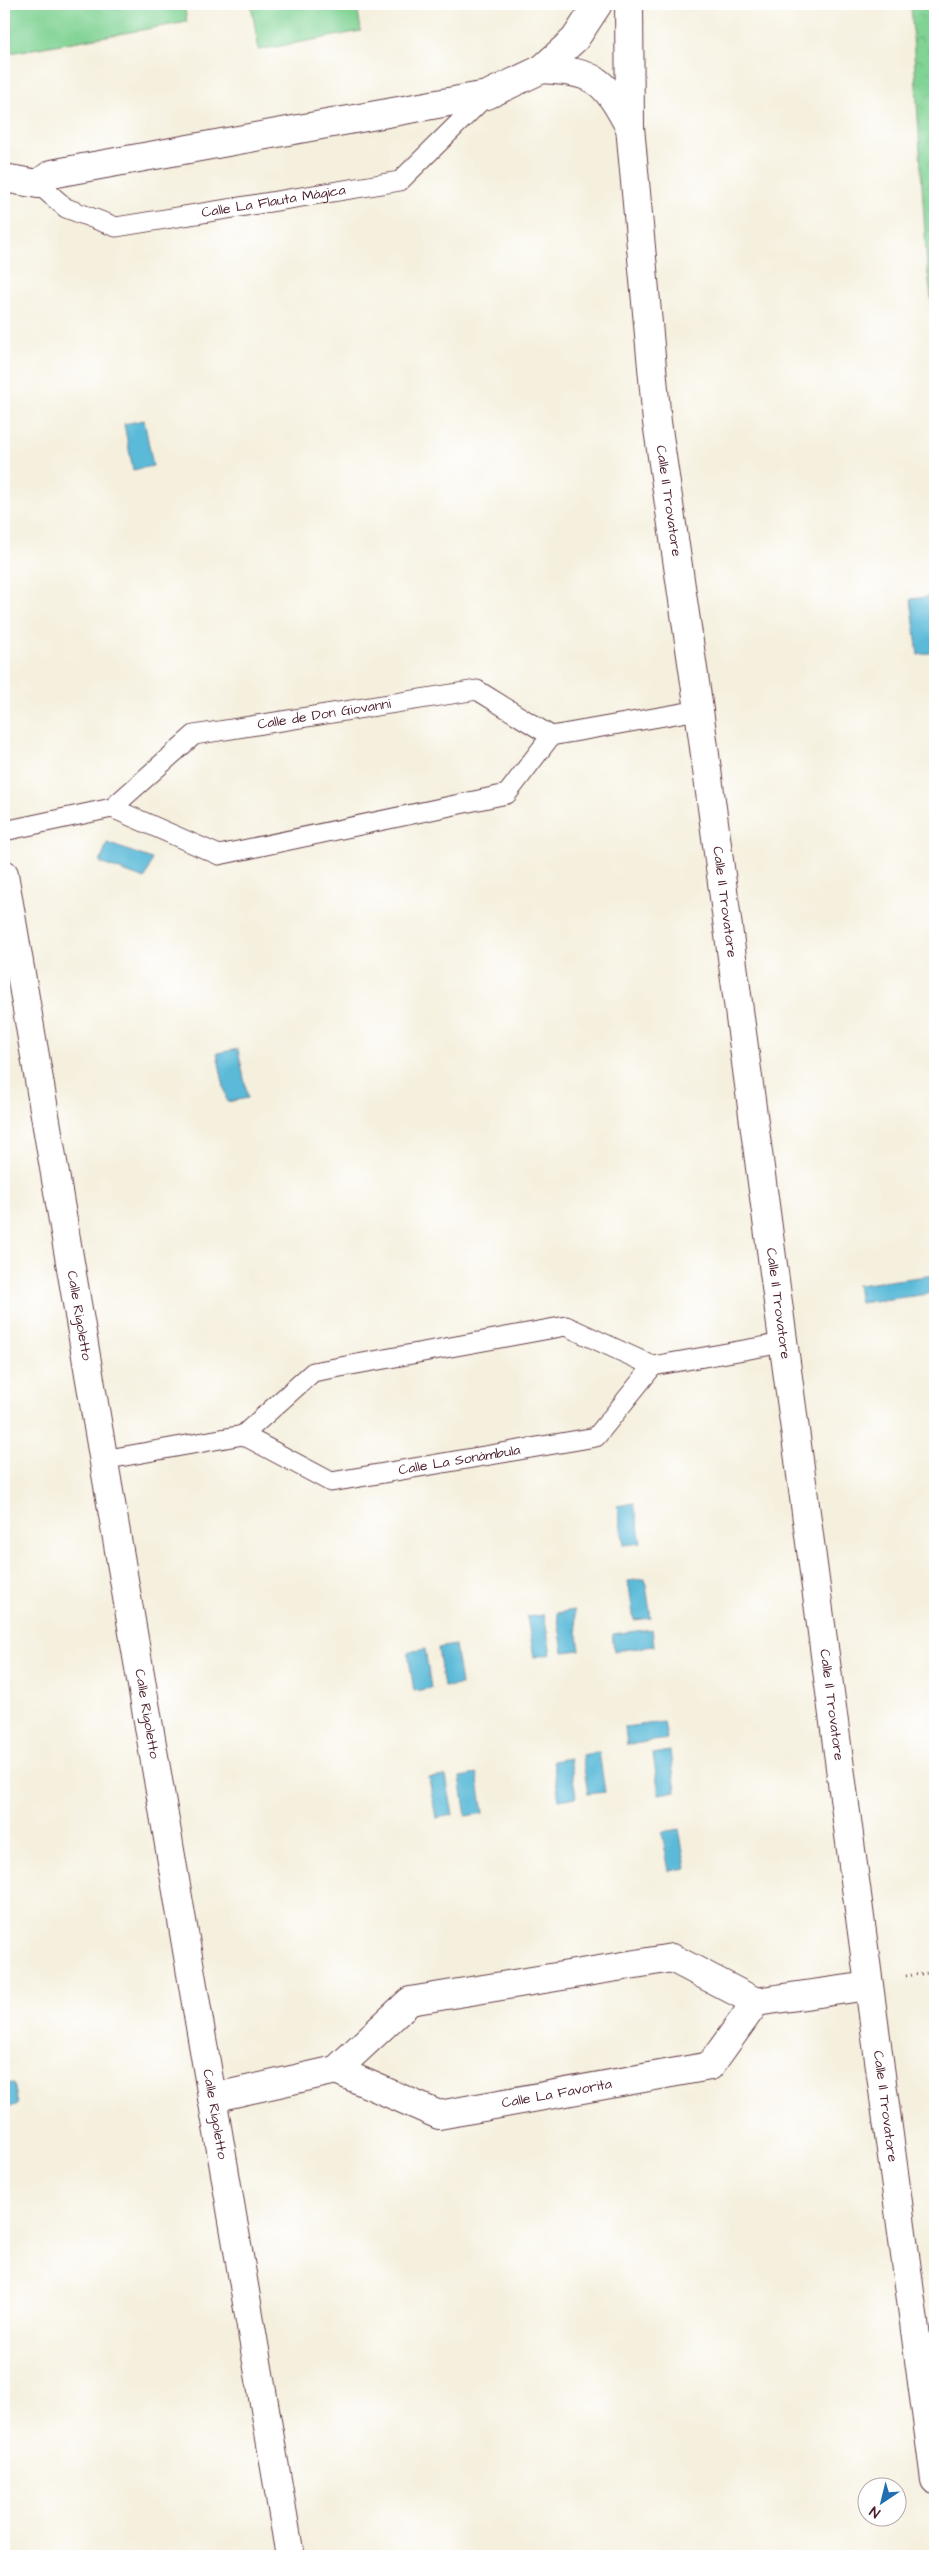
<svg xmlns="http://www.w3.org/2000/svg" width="939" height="2560" font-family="'Architects Daughter',sans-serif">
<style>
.park{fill:url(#park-crowns);stroke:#667960}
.garden{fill:#81d394;stroke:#667960}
.water{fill:#5abad8;stroke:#526c82}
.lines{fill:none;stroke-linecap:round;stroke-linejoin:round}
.service-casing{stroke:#643e46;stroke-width:21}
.minor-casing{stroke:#643e46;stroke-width:30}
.path{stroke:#643e46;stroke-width:3;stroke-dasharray:1 4;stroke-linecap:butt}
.service{stroke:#fff;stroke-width:19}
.minor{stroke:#fff;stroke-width:28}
.labels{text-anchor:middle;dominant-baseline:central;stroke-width:4;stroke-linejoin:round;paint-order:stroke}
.street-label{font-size:14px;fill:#4a1f2b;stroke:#fff}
</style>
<defs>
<pattern id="park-crowns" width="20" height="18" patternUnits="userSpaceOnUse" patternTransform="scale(1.25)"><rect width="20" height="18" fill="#81d394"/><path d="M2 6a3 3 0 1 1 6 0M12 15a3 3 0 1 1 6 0" fill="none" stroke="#71b580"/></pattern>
</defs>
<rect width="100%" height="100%" fill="#fff"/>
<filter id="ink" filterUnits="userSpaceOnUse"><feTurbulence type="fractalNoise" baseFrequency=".02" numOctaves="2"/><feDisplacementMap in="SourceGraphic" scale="10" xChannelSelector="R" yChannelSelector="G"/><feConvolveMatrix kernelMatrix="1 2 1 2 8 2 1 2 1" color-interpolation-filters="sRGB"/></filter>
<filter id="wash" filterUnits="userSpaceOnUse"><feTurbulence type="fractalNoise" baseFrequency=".0096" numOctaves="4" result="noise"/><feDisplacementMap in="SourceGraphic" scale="20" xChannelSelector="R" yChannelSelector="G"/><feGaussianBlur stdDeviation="1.12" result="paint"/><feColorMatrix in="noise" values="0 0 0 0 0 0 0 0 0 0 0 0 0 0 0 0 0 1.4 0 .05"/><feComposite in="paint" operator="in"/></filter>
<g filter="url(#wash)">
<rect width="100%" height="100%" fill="#f5f0de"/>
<path class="park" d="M911,4H935V326L927,266Z"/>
<path class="garden" d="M4,4H184L187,22L4,54Z
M251,4H357L361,31L259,50Z"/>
<path class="water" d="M144,420L153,466L133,470L124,424Z
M935,596V652L918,655L911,599Z
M107,843L152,859L145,879L100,863Z
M238,1049L248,1098L227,1102L217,1053Z
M935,1275V1293L860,1303L857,1285Z
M634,1503L641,1543L624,1545L617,1506Z
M645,1579L651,1618L634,1620L628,1581Z
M574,1610L580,1650L563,1652L557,1613Z
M544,1615L551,1654L534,1657L527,1617Z
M652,1629L654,1646L614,1651L612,1634Z
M455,1645L461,1685L444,1687L438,1648Z
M425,1649L431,1688L414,1691L408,1652Z
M664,1722L667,1739L627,1745L625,1727Z
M670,1751L676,1791L659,1794L653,1754Z
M599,1752L605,1792L588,1794L582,1755Z
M570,1758L576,1797L559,1800L553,1761Z
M477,1774L483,1813L466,1816L460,1777Z
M446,1776L453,1815L436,1818L429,1778Z
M679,1829L686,1868L669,1871L662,1832Z
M14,2083L18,2105L4,2107V2084Z"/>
</g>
<g filter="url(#ink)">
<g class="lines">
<defs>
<g id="service">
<path id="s1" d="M38,184L66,208L116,227L400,181L487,95"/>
<path d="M112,808L219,855L507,794L551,736"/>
<path id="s2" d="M4,831L112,808L194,735L477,690L551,736L699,710"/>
<path id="s3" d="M243,1435L331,1482L596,1437L653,1366"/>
<path d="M103,1460L243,1435L313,1372L566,1326L653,1366L783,1343"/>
</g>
<g id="minor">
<path id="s4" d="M629,4L630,127L657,422L699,710L935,2480"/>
<path d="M542,69C595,72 604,79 629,126"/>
<path d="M4,178L38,184L52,174L72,170L487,95L542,69L575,39L598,4"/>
<path id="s5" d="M4,874L290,2556"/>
<path id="s6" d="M336,2070L439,2115L710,2066L756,2002"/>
<path d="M212,2098L336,2070L410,2001L672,1958L756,2002L869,1986"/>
</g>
</defs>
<use href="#service" class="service-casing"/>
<use href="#minor" class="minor-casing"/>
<path class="path" d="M906,1976L935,1972"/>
<use href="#service" class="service"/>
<use href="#minor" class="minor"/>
</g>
</g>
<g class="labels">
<g class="street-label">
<text stroke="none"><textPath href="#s1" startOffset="250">Calle La Flauta Mágica</textPath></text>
<text stroke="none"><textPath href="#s4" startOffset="499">Calle Il Trovatore</textPath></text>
<text stroke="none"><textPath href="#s2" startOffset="352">Calle de Don Giovanni</textPath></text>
<text stroke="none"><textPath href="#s4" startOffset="904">Calle Il Trovatore</textPath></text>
<text stroke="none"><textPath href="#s4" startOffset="1309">Calle Il Trovatore</textPath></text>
<text stroke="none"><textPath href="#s5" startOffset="448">Calle Rigoletto</textPath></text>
<text stroke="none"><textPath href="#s3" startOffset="230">Calle La Sonámbula</textPath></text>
<text stroke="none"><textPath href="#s4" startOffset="1714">Calle Il Trovatore</textPath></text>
<text stroke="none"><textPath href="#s5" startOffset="852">Calle Rigoletto</textPath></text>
<text stroke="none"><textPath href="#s6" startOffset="232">Calle La Favorita</textPath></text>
<text stroke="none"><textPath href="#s4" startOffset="2119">Calle Il Trovatore</textPath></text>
<text stroke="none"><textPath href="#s5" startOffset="1258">Calle Rigoletto</textPath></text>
</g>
</g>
<rect width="939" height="2560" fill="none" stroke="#fff" stroke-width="20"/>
<g transform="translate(882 2502) rotate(215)"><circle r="24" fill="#ffffff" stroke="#b7a5aa"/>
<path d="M0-4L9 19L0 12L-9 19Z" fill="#1f6fb2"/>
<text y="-8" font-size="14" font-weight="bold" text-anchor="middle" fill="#4a1f2b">N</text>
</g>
</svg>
